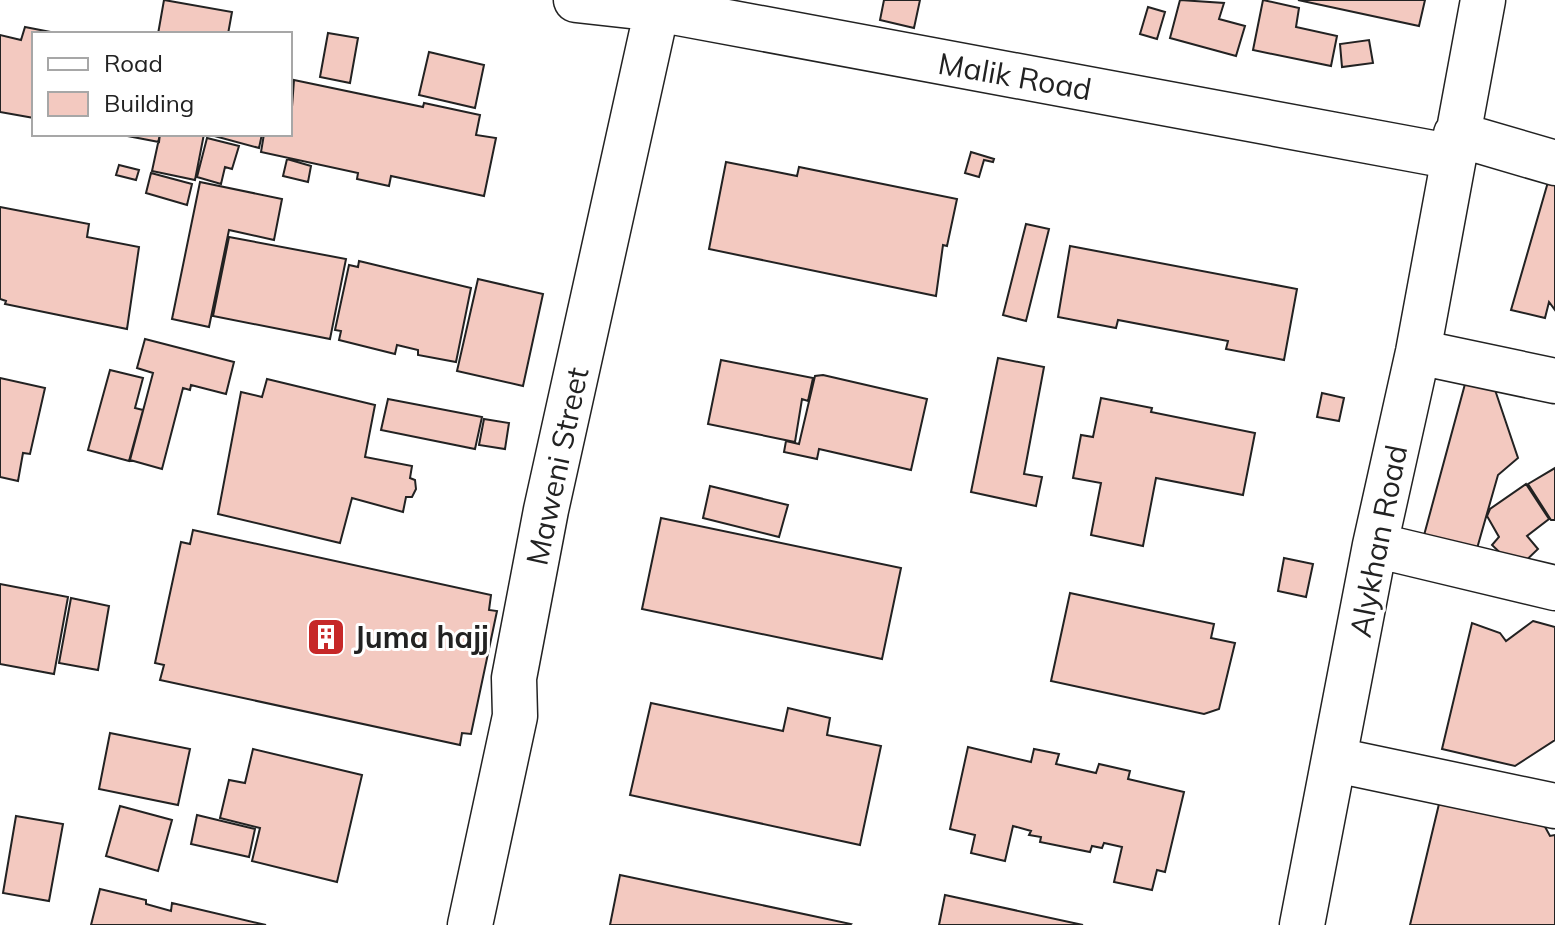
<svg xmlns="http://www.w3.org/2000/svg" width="1555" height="925" font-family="Mulish,sans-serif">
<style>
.building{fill:#f3c9c0;stroke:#222;stroke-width:2}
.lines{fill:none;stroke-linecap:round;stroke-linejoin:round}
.minor-casing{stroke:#222;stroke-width:47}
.minor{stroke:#fff;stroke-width:44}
.labels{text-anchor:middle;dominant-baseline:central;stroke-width:6;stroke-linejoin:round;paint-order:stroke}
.street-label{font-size:30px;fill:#222;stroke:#fff}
.poi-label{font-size:30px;font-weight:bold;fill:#222;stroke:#fff;text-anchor:start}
</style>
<rect width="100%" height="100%" fill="#fff"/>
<path class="building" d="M164,0L232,12L228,34H158Z
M884,0H920L914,28L880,20Z
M1180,0L1224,3L1219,19L1245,26L1236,56L1170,38Z
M1263,0L1299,8L1296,27L1337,36L1331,66L1253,50Z
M1298,0H1425L1419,26Z
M1148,7L1165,12L1157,39L1140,34Z
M25,27L61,34H34V118L0,112V35L21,40Z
M328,33L358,38L350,83L320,77Z
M1369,40L1373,63L1342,67L1340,44Z
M429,52L484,65L475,108L419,95Z
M294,80L423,107L424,103L480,115L476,135L496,138L484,196L391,176L389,186L357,179L358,173L261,152L264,134H290Z
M117,134H160L159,142Z
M160,134H204L195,180L152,171Z
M207,134H262L259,148Z
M207,138L239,146L232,169L225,167L221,184L197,177Z
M971,152L994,159L993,162L984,160L979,177L965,173Z
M287,159L311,166L308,182L283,176Z
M726,162L797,176L799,167L957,199L947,246L943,245L936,296L709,249Z
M119,165L139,170L136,180L116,175Z
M151,173L192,184L187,205L146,193Z
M200,182L282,199L274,240L229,230L209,327L172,319Z
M1548,182L1555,184V310L1549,302L1545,318L1511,310Z
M0,207L89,224L87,237L139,247L127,329L5,304L6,301L0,299Z
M1026,224L1049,229L1026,321L1003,315Z
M229,237L346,259L330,339L213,316Z
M1070,246L1297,289L1284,360L1226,349L1228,341L1118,320L1116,328L1058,317Z
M359,261L471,288L456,362L418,355V350L397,345L395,354L339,340L341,331L335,330L349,265L358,267Z
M478,279L543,294L523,386L457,371Z
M145,339L234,362L226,394L191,385L190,390L183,388L162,469L130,460L153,373L137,368Z
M998,358L1044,367L1024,474L1042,477L1036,506L971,492Z
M721,360L813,378L808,401L802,399L795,442L708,424Z
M110,370L143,378L135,408L143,410L129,461L88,450Z
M1468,373L1491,378L1518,458L1498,475L1476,552L1423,539Z
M823,375L927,399L911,470L819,449L817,459L784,452L786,441L799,444L815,376Z
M0,378L45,388L30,454L23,453L18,481L0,477Z
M267,379L375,405L365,457L412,466L410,478L415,480L416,489L412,497H406L403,512L352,498L340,543L218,514L241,392L262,397Z
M1322,393L1344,398L1339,421L1317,417Z
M1101,398L1152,408L1151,412L1255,433L1243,495L1156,478L1143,546L1091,535L1101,483L1073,478L1081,435L1093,437Z
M388,399L482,417L475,449L381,430Z
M484,419L509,423L505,449L479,445Z
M1555,468V520H1551L1528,484Z
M1526,484L1549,519L1527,536L1538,549L1517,569L1492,545L1499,537L1487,516L1490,509Z
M710,486L788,505L779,537L703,518Z
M661,518L901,568L882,659L642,609Z
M193,530L491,595L489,610L497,611L471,734L462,733L460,745L160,680L164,665L155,663L181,542L190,544Z
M1284,558L1313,564L1306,597L1278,591Z
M0,584L68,597L54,674L0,664Z
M1070,593L1214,624L1211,638L1235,643L1219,709L1204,714L1051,681Z
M71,598L109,606L98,670L59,663Z
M1533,621L1555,627V740L1515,766L1442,749L1472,623L1500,633L1506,641Z
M651,703L783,731L788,708L830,718L827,735L881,746L860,845L630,795Z
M110,733L190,749L178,805L99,789Z
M968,747L1031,762L1034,749L1059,754L1056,764L1096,773L1099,764L1130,771L1128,779L1184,792L1165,872L1157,870L1152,890L1114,882L1122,847L1104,843L1102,848L1092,846L1090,852L1040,842L1041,837L1029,835L1031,831L1013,826L1005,861L971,853L975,835L950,829Z
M253,749L362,775L337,882L252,861L260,828L220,818L229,780L245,783Z
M1439,804L1544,825L1550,836L1555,835V925H1410Z
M120,806L172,820L158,871L106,856Z
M197,815L255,829L249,857L191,844Z
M16,816L63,824L49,901L3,893Z
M620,875L851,924L850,925H610Z
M100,889L146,900V904L171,911L172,903L266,925H91Z
M945,895L1083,925H939Z"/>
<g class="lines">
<defs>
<path id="minor" d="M576,0L657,9L1454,157
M1456,134L1555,163
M1418,352L1555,381
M1375,545L1555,588
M1336,760L1555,806
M470,925L515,716L514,678L546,510L657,9
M1302,925L1375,545L1418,352L1483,0"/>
</defs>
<use href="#minor" class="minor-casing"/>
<use href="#minor" class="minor"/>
</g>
<defs>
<symbol id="building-square" viewBox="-11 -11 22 22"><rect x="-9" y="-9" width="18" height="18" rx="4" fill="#c62828" stroke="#fff"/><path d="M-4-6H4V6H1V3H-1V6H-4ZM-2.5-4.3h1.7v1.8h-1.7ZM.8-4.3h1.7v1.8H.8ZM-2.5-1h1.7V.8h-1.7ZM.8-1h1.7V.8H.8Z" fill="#fff"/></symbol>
</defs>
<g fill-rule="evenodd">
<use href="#building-square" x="304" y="615" width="44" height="44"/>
</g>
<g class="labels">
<g class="street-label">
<text transform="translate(1015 76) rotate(10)">Malik Road</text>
<text transform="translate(557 466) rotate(-78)">Maweni Street</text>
<text transform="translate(1378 541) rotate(-79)">Alykhan Road</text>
</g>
<g class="poi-label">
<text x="354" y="637">Juma hajj</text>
</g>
</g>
<rect x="32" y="32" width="260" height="104" fill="#ffffff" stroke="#a7a7a7" stroke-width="2"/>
<rect x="48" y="58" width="40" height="12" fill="#ffffff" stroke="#a7a7a7" stroke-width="2"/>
<text x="104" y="72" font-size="24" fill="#222222">Road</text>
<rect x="48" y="92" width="40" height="24" fill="#f3c9c0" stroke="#a7a7a7" stroke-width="2"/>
<text x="104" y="112" font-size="24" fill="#222222">Building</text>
</svg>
